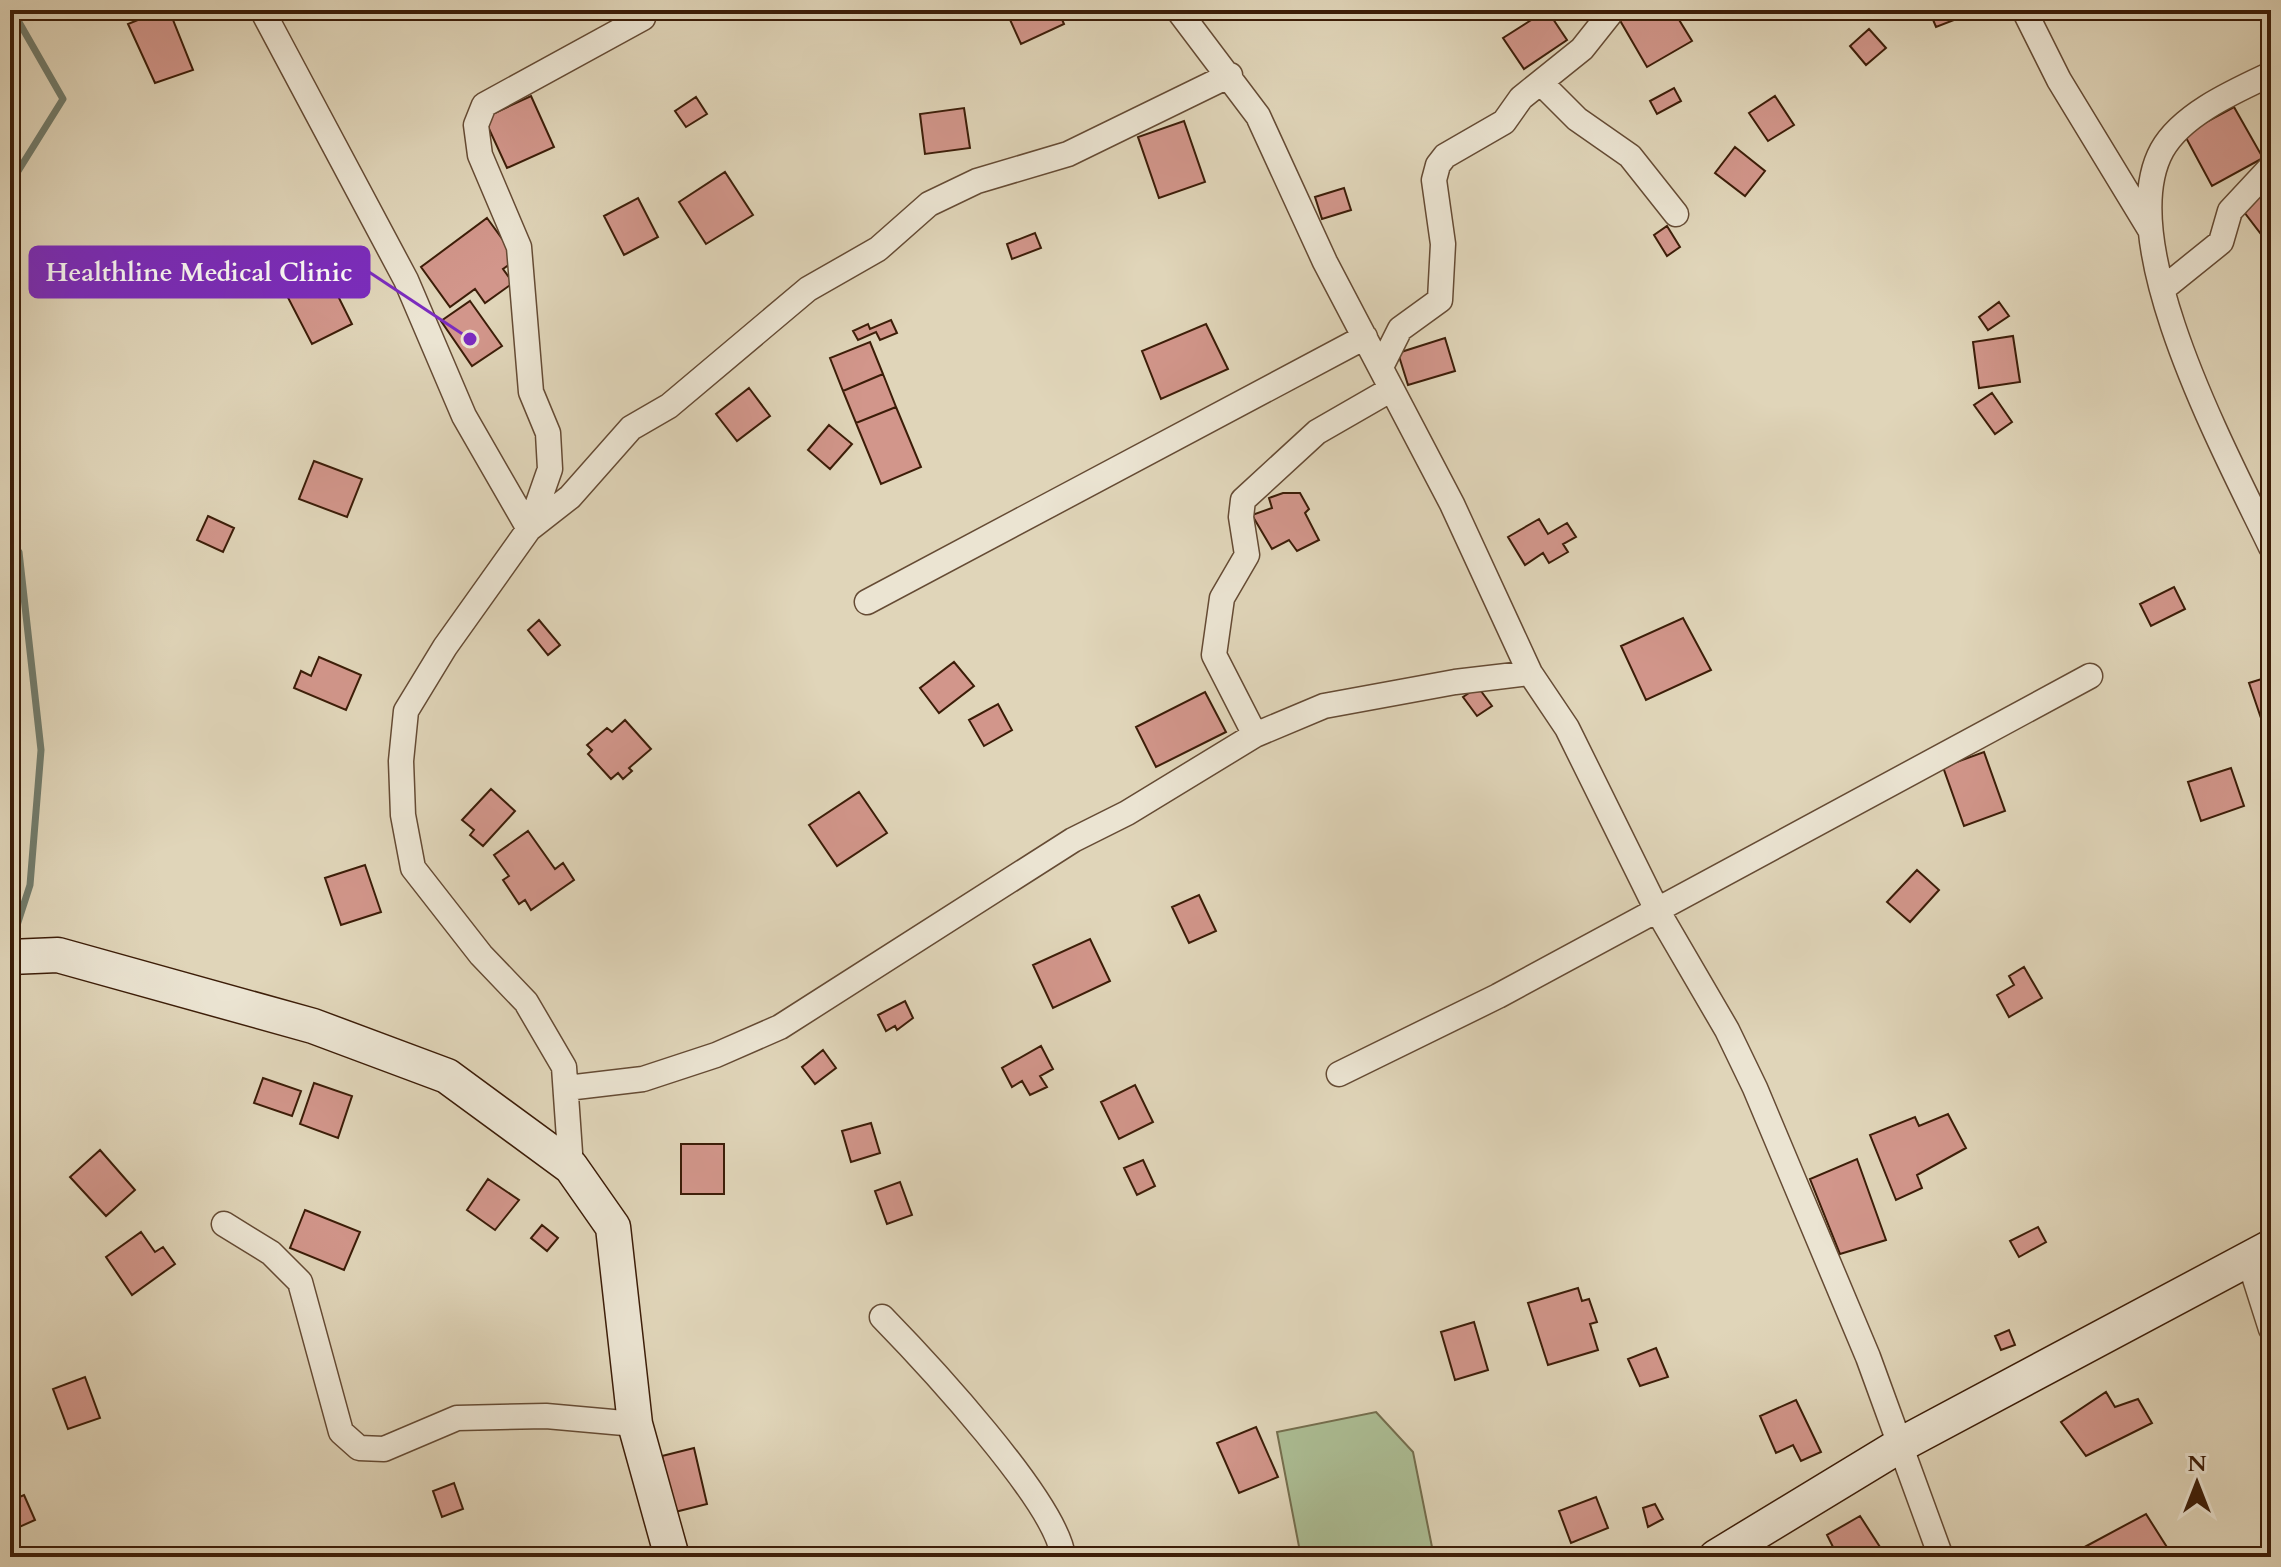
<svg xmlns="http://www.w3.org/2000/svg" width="2281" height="1567" font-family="Cardo,serif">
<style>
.green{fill:#acbe95;stroke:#746e4e;stroke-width:2}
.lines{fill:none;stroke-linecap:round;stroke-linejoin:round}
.stream{stroke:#717b6b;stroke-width:7}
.building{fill:#d2968b;stroke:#3c1d08;stroke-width:2}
.minor-casing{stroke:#654b34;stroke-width:27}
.secondary-casing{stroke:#3c1d08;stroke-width:37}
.minor{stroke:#ebe4d2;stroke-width:24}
.secondary{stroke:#ebe4d2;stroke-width:34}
.leader{fill:none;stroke:#7b2cbf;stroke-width:3}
.callout-dot{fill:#7b2cbf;stroke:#ebe4d2;stroke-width:3}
.callout{fill:#7b2cbf;stroke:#7b2cbf;stroke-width:3}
.callout-label{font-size:26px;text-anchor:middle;font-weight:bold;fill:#fff}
</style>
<rect width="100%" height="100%" fill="#e0d5b9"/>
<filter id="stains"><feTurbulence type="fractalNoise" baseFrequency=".0025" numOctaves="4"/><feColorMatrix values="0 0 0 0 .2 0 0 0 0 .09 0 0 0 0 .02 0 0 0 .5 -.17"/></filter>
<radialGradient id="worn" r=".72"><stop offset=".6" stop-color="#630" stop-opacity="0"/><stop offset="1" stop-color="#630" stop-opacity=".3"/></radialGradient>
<path class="green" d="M1376,1412L1413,1452L1434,1557H1301L1277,1432Z"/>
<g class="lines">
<path class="stream" d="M10,184L63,99L12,10
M10,549L19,552L41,750L30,885L10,947"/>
</g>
<path class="building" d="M162,10H169L193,70L155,83L128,24Z
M1013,10H1058L1064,24L1021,44L1007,13Z
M1547,10L1567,40L1524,69L1503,38Z
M1630,10H1673L1692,41L1647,67L1618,17Z
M1929,10H1965L1967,15L1936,27Z
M1869,29L1886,48L1866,65L1850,46Z
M1674,88L1681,101L1657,114L1650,101Z
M531,96L554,147L507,168L484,118Z
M1775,96L1794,125L1768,141L1749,113Z
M696,97L707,114L686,127L675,111Z
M2234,107L2263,158L2212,186L2184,134Z
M964,108L970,148L925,154L920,114Z
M1184,121L1205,182L1159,198L1138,137Z
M1735,147L1765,171L1745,196L1715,173Z
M725,172L753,215L706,244L679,202Z
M1344,188L1351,210L1322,219L1315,197Z
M2259,194L2271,209V233L2264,238L2241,208Z
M638,198L658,237L624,255L604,216Z
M487,218L517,259L503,269L513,283L485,303L475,289L450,307L421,267Z
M1667,226L1680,247L1667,256L1654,235Z
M1035,233L1041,248L1012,259L1007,244Z
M324,268L352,324L312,344L283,288Z
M470,301L502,346L472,366L441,321Z
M1999,302L2009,316L1988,330L1979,317Z
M891,320L897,333L880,340L876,332L858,340L853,331L868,324L870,329Z
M1206,324L1228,369L1161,399L1142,351Z
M2013,336L2020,382L1979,388L1973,342Z
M1445,338L1455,371L1408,385L1398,353Z
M870,342L883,374L843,391L830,358Z
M883,374L896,407L856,423L843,391Z
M749,388L770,416L737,441L716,414Z
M1992,393L2012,422L1995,434L1974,405Z
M896,407L921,467L881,484L856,423Z
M829,425L852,444L830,469L808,450Z
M314,461L362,479L347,517L299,499Z
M1283,493H1300L1309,509L1305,513L1319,540L1297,551L1289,540L1272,549L1252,515L1272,508L1269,498Z
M208,516L234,528L223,552L197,540Z
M1539,519L1548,534L1567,523L1576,537L1563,544L1568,552L1549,563L1543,553L1525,565L1508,537Z
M2174,587L2185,609L2151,626L2140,604Z
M1683,618L1711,670L1646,700L1621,646Z
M539,620L560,645L548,655L528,630Z
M319,657L361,675L346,710L294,688L301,671L311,676Z
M954,662L974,686L939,713L920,688Z
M2271,676V718L2262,721L2249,683Z
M1478,687L1492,706L1477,716L1463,697Z
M1205,692L1226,732L1156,767L1136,727Z
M998,704L1012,730L984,746L969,720Z
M625,720L651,749L629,768L632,771L623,779L618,773L611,779L588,754L592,750L587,745L607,728L612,732Z
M1984,752L2005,811L1964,826L1943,767Z
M2231,768L2244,806L2201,821L2188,782Z
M491,789L515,811L483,846L470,835L474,830L462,820Z
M859,792L887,833L837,866L809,825Z
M528,831L555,869L563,863L574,880L531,910L525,900L519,904L503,880L509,876L494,855Z
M365,865L381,912L341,925L325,878Z
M1917,870L1939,890L1910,922L1887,902Z
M1199,895L1216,931L1189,943L1172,907Z
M1090,939L1110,981L1053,1008L1033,965Z
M2024,967L2042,998L2009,1017L1997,995L2014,985L2009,976Z
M905,1001L913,1018L897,1030L895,1026L886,1031L878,1015Z
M1041,1046L1053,1069L1040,1076L1047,1087L1030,1095L1022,1081L1012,1087L1002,1068Z
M823,1050L836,1068L815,1084L802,1067Z
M263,1078L301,1091L292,1116L254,1103Z
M314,1083L352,1096L338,1138L300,1124Z
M1135,1085L1153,1122L1119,1139L1101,1102Z
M1948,1114L1966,1148L1917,1175L1922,1188L1896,1200L1870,1135L1915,1117L1919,1126Z
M871,1123L880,1153L851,1162L842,1131Z
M681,1144H724V1194H681Z
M100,1150L135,1190L106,1216L70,1177Z
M1857,1159L1886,1240L1840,1254L1810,1179Z
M1143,1160L1155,1186L1137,1195L1124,1168Z
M488,1179L519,1200L495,1230L467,1210Z
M900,1182L912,1215L887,1224L875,1191Z
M305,1210L360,1232L344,1270L290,1248Z
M542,1225L558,1238L547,1251L531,1238Z
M2038,1227L2046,1242L2019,1257L2010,1241Z
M141,1232L155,1252L163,1247L175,1264L132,1295L106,1257Z
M1578,1288L1582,1301L1589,1299L1597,1322L1590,1324L1598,1350L1548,1365L1528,1303Z
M1474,1322L1488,1370L1455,1380L1441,1332Z
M2009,1330L2015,1345L2001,1350L1995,1336Z
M1656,1348L1668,1377L1640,1386L1628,1359Z
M85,1377L100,1418L68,1429L53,1389Z
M2106,1392L2115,1407L2138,1399L2152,1423L2086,1456L2061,1422Z
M1796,1400L1821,1452L1801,1461L1793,1445L1776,1453L1760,1416Z
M1256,1427L1278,1477L1239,1493L1217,1443Z
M694,1448L707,1504L675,1512L662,1456Z
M454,1483L463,1509L442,1517L433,1491Z
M24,1495L35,1520L17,1528L10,1513V1501Z
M1596,1497L1608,1528L1571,1543L1559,1511Z
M1655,1504L1663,1519L1648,1527L1643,1508Z
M2146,1514L2170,1552L2162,1557H2083L2079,1550Z
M1860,1516L1880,1547L1854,1557H1838L1827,1535Z
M754,1548L756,1557L710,1556Z"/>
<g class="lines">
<defs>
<path id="minor" d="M262,10L406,280L464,416L529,529L570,497L631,428L669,406L808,289L878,249L929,204L977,181L1068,154L1230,75
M1178,10L1258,116L1325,262L1452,504L1530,673L1567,728L1657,910L1727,1030L1755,1088L1868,1357L1941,1557
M2024,10L2059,80L2149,228
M2271,74C2235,91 2182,114 2162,150C2111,243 2229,459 2271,547
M1542,84L1577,119L1630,156L1676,214
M2164,288L2221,242L2230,211L2271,167
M1381,367L1400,329L1440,300L1443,244L1434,180L1438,165L1445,156L1504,122L1521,98L1582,49L1613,10
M867,602L1365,337
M1255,735L1214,655L1222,598L1247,555L1241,517L1243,500L1317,432L1390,390
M1339,1074L1498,996L2090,676
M567,1088L643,1079L716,1055L780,1027L1073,840L1127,813L1255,735L1324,706L1455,682L1530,673
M571,1167L564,1067L526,1002L481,955L413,868L403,815L401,761L406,711L445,647L529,529L550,469L548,433L531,392L519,247L480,155L476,125L484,105L643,18
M224,1224L271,1253L300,1282L341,1432L359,1448L384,1449L457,1418L546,1416L635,1424
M2249,1260L2271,1329
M882,1317C923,1359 1058,1503 1063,1557"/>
<path id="secondary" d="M10,957L58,955L313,1026L447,1076L571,1167L613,1227L635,1424L672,1557
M1716,1557L1902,1444L2271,1247"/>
</defs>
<use href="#minor" class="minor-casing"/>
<use href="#secondary" class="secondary-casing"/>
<use href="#minor" class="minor"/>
<use href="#secondary" class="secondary"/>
</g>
<path class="leader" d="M470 339L369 272"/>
<circle class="callout-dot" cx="470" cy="339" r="8"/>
<rect class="callout" x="30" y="247" width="339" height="50" rx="8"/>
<g class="callout-label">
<text x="199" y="281">Healthline Medical Clinic</text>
</g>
<rect width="2281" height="1567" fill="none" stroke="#e0d5b9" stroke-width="40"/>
<rect x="12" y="12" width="2257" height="1543" fill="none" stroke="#3c1d08" stroke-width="4"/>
<rect x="20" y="20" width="2241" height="1527" fill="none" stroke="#3c1d08" stroke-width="2"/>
<g transform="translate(2197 1483)" stroke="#ebe4d2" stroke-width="6" paint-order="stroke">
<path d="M0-6L14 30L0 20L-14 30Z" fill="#3c1d08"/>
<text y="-12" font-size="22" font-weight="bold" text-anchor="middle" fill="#3c1d08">N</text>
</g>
<rect width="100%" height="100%" filter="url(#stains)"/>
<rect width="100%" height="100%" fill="url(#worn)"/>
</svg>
